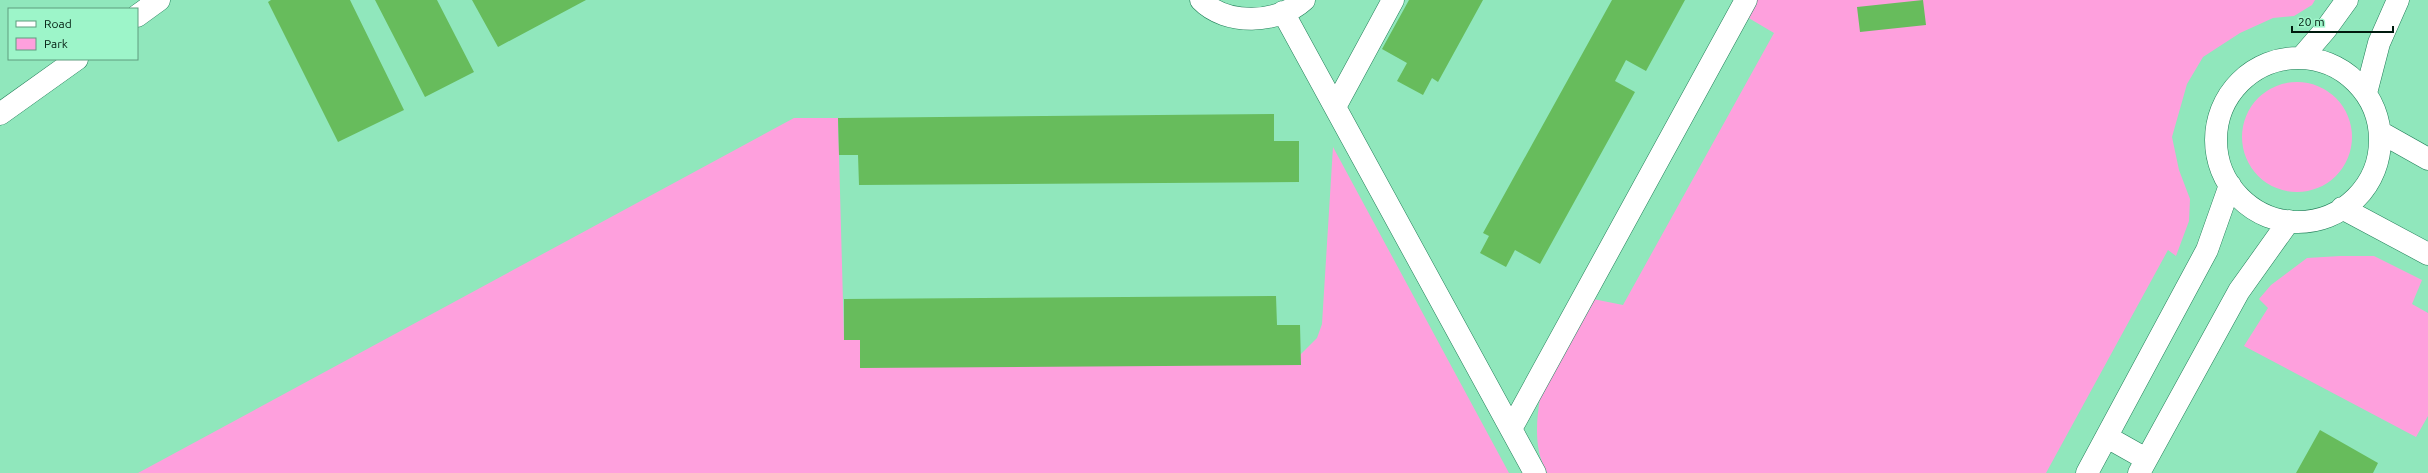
<svg xmlns="http://www.w3.org/2000/svg" width="2428" height="473" font-family="Ubuntu,sans-serif">
<style>
.green{fill:#fea0dd}
.building{fill:#67bc5c}
.lines{fill:none;stroke-linecap:round;stroke-linejoin:round}
.minor-casing{stroke:#217e58;stroke-width:23}
.minor{stroke:#fff;stroke-width:22}
</style>
<rect width="100%" height="100%" fill="#90e7bc"/>
<path class="green" d="M1756,0H2315L2312,5L2294,16L2273,18L2240,33L2203,57L2187,84L2172,137L2179,170L2190,199L2189,221L2176,256L2168,250L2046,473H1547C1534,450 1536,423 1540,398L1593,299L1623,305L1774,33L1747,17Z
M2242 137a55 55 0 1 1 110 0a55 55 0 1 1-110 0Z
M794,118H838L844,339L1300,355L1317,338L1322,324L1333,147L1509,473H138Z
M2340,256H2374L2422,280L2412,304L2428,313V416L2416,437L2244,346L2268,308L2259,299L2271,285L2307,258Z"/>
<path class="building" d="M271,0H350L404,110L338,142L268,2Z
M375,0H437L474,72L425,97Z
M472,0H586L498,47Z
M1409,0H1483L1438,82L1432,78L1423,95L1397,81L1407,63L1382,49Z
M1612,0H1685L1646,71L1626,60L1615,81L1635,92L1540,264L1515,250L1506,267L1480,253L1489,236L1483,233Z
M1923,0L1926,25L1860,32L1857,7Z
M1274,114V141H1299V182L859,185L858,155H839L838,118Z
M1276,296L1277,325H1300L1301,365L860,368V340H844V299Z
M2320,430L2378,463L2373,473H2296Z"/>
<g class="lines">
<defs>
<path id="minor" d="M1201,0C1226,26 1278,24 1304,0
M1283,12L1535,473
M137,16L159,0
M2301,58L2326,29L2347,0
M2216 140a82 82 0 1 1 164 0a82 82 0 1 1-164 0Z
M2366,93L2379,43L2398,0
M1335,107L1393,0
M0,114L77,59
M2380,132L2428,159
M2342,208L2428,254
M1511,429L1746,0
M2107,437L2146,459
M2087,473L2207,250L2230,185
M2139,473L2239,291L2289,221"/>
</defs>
<use href="#minor" class="minor-casing"/>
<use href="#minor" class="minor"/>
</g>
<rect x="8" y="8" width="130" height="52" fill="#9df5c9" stroke="#5e9d7e"/>
<rect x="16" y="21" width="20" height="6" fill="#ffffff" stroke="#5e9d7e"/>
<text x="44" y="28" font-size="12" fill="#001a0e">Road</text>
<rect x="16" y="38" width="20" height="12" fill="#fea0dd" stroke="#5e9d7e"/>
<text x="44" y="48" font-size="12" fill="#001a0e">Park</text>
<path d="M2292 26v6h101v-6" fill="none" stroke="#001a0e" stroke-width="2"/>
<text x="2298" y="26" font-size="12" fill="#001a0e" stroke="#9df5c9" stroke-width="3" paint-order="stroke">20 m</text>
</svg>
